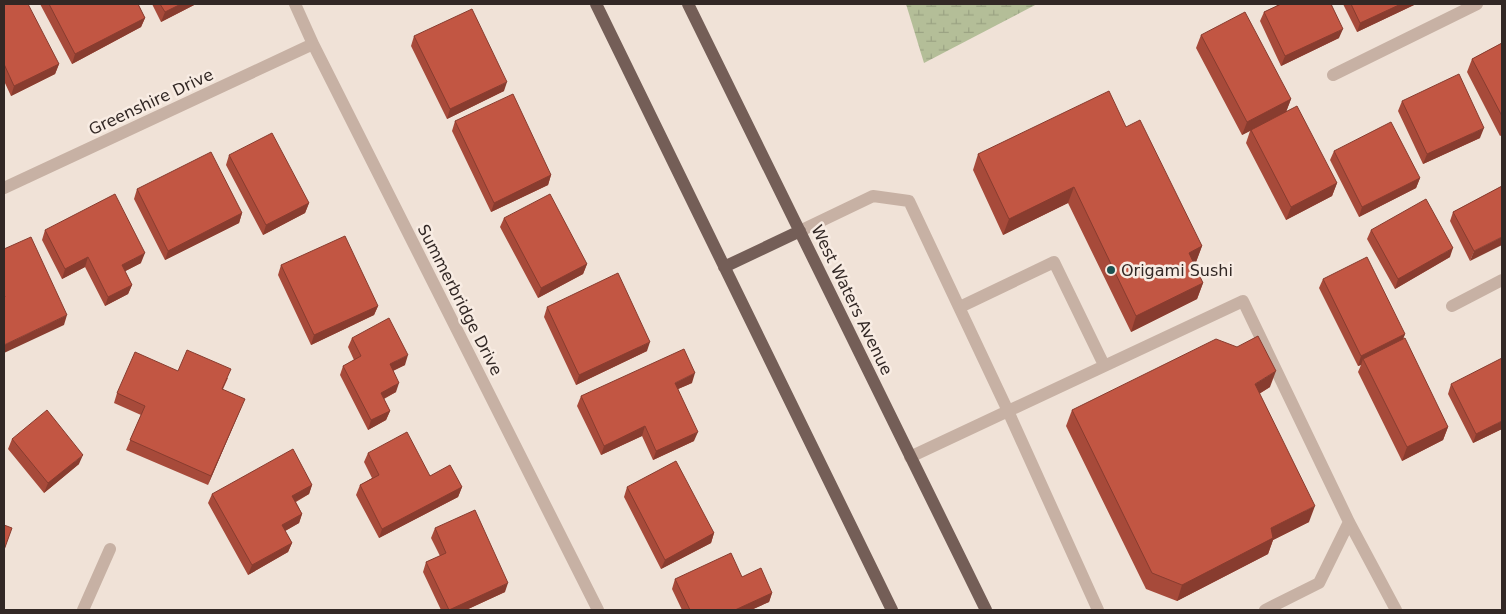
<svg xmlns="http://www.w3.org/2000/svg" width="1506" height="614" font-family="'DejaVu Sans',sans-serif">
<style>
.wetland{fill:url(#wetland-marsh)}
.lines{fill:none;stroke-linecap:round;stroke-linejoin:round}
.minor{stroke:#c7b1a4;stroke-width:12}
.major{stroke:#745e57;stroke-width:12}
.wall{fill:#a74a3a}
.shaded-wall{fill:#883c2f}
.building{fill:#c25643;stroke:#883c2f}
.poi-dot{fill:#1d5251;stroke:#f8ece3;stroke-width:2}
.labels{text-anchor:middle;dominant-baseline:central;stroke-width:5;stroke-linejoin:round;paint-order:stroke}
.street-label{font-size:16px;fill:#322825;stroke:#f8ece3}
.poi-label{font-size:16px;fill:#322825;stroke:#f8ece3;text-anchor:start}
</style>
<defs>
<pattern id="wetland-marsh" width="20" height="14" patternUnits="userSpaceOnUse" patternTransform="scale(1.25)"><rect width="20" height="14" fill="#b4be98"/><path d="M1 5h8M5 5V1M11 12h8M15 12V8" fill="none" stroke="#9ba383"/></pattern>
</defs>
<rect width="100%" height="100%" fill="#f0e2d7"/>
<path class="wetland" d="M906,4H1037L924,63Z"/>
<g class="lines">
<path class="minor" d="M295,4L313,44L598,610
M1333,75L1477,4
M4,188L313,44
M800,231L873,196L909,201L1008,411L1243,301L1349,522L1396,610
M1452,306L1502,280
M960,307L1054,262L1104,365
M910,457L1008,411L1098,610
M83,610L110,549
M1265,610L1319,583L1349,522"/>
<path class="major" d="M596,4L892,610
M688,4L986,610
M724,267L800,231"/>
</g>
<path class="wall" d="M4,4L59,64L55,74L11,96L4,81Z
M40,4H138L145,18L141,27L72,64Z
M152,4H196L161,22Z
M1276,4H1331L1339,38L1281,66L1260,21L1264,12L1277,6Z
M1343,4H1415L1414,5L1357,32Z
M1201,35L1291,99L1286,112L1337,183L1332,196L1286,220L1246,143L1250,131L1242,135L1196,48Z
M414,36L504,91L447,119L411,46Z
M1502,43V135L1500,136L1467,72L1472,59Z
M1402,101L1480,138L1423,164L1398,111Z
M455,121L551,175L548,185L491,212L452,131Z
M1126,127L1202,246L1196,262L1194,263L1203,283L1197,299L1131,332L1068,203L1003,235L973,170L978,154Z
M1334,151L1420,178L1416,188L1359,217L1330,160Z
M229,155L309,203L305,213L263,235L226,165Z
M1502,186L1470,261L1450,221L1453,212Z
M137,189L242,213L239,223L165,260L134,199Z
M504,218L587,264L583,274L538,298L500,227Z
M45,230L141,263L125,271L132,285L128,294L105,306L85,267L62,279L42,240Z
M1371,230L1450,257L1395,289L1367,239Z
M281,265L378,306L374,315L311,345L278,275Z
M1323,279L1405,334L1403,339L1448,427L1443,440L1402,461L1358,372L1361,365L1358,366L1319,288Z
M547,307L647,351L576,385L544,317Z
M352,338L405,365L393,371L396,392L384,399L390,411L386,420L368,430L340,375L343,366L354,360L348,347Z
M178,371L228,378L223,389L241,408L208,485L126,450L141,415L114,403L117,393Z
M692,383L678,389L694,441L653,460L642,436L601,455L577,406L581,396Z
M1451,384L1502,429L1473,443L1448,394Z
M1270,387L1259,394L1309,522L1273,540L1268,554L1177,601L1146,589L1066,426L1072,410Z
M12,439L79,464L44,493L8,449Z
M368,453L462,487L458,497L379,538L356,495L360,485L372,478L364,462Z
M312,485L309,494L296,502L302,514L299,523L285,531L292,543L288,552L248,575L208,503L212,494Z
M627,487L714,533L711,543L661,569L624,497Z
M435,528L505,592L466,610H441L423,572L426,562L440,556L431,538Z
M742,577L772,593L769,602L751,610H682L672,589L675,579Z"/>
<path class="shaded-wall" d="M181,4H196L161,22L165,12Z
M1401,4H1415L1414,5L1357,32L1360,23Z
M145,18L141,27L72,64L75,54Z
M1343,29L1339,38L1281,66L1285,56Z
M59,64L55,74L11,96L14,86Z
M507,82L504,91L447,119L450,109Z
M1291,99L1286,112L1242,135L1247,122Z
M1484,128L1480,138L1423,164L1427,154Z
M551,175L548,185L491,212L494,203Z
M1420,178L1416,188L1359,217L1362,207Z
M1337,183L1332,196L1286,220L1291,207Z
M1074,187L1068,203L1003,235L1009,219Z
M309,203L305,213L263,235L266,225Z
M242,213L239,223L165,260L168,251Z
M1502,237V245L1470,261L1474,251Z
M1202,246L1196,262L1183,269L1189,253Z
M1453,248L1450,257L1395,289L1398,279Z
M145,253L141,263L118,275L122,265Z
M88,257L85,267L62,279L65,269Z
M587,264L583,274L538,298L541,288Z
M1203,283L1197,299L1131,332L1136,316Z
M132,285L128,294L105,306L108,297Z
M378,306L374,315L311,345L314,335Z
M67,315L64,325L4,353V345Z
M1405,334L1401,344L1363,359L1361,365L1358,366L1361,356Z
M650,342L647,351L576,385L579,375Z
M408,355L405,365L386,374L390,364Z
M1276,371L1270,387L1249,400L1255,384Z
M695,373L692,383L671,392L675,383Z
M399,383L396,392L377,402L381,393Z
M245,399L241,408L208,485L211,476Z
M390,411L386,420L368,430L371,420Z
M1502,421V429L1473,443L1476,434Z
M645,426L642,436L601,455L604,446Z
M1448,427L1443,440L1402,461L1407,447Z
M698,432L694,441L653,460L656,451Z
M83,455L79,464L44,493L48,483Z
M312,485L309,494L289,505L292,496Z
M462,487L458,497L379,538L382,529Z
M1315,506L1309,522L1273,540L1268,554L1177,601L1182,585L1271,528Z
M302,514L299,523L278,535L282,525Z
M714,533L711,543L661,569L665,560Z
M292,543L288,552L248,575L252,565Z
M508,583L505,592L466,610H449Z
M772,593L769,602L751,610H734Z"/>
<path class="building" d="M4,4H28L59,64L14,86L4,64Z
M49,4H138L145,18L75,54Z
M160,4H181L165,12Z
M1281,4H1331L1343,29L1285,56L1264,12Z
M1351,4H1401L1360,23Z
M472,9L507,82L450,109L414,36Z
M1245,12L1291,99L1247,122L1201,35Z
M1502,43V116L1472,59Z
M1459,74L1484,128L1427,154L1402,101Z
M1109,91L1126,127L1140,120L1202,246L1189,253L1203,283L1136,316L1074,187L1009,219L978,154Z
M513,94L551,175L494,203L455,121Z
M1297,106L1337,183L1291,207L1251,130Z
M1391,122L1420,178L1362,207L1334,151Z
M272,133L309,203L266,225L229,155Z
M211,152L242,213L168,251L137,189Z
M1502,186V237L1474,251L1453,212Z
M115,194L145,253L122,265L132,285L108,297L88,257L65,269L45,230Z
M550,194L587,264L541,288L504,218Z
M1426,199L1453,248L1398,279L1371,230Z
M345,236L378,306L314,335L281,265Z
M31,237L67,315L4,345V297H5L4,294V249Z
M1367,257L1405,334L1361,356L1323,279Z
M618,273L650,342L579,375L547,307Z
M389,318L408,355L390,364L399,383L381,393L390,411L371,420L343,366L361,356L352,338Z
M1258,336L1276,371L1255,384L1315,506L1271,528L1273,538L1182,585L1152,573L1072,410L1216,339L1237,347Z
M1405,338L1448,427L1407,447L1363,359Z
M684,349L695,373L675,383L698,432L656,451L645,426L604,446L581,396Z
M187,350L231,369L222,389L245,399L211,476L130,440L145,406L117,393L135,352L178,371Z
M1502,358V421L1476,434L1451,384Z
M47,410L83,455L48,483L12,439Z
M407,432L430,476L450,465L462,487L382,529L360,485L379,475L368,453Z
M293,449L312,485L292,496L302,514L282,525L292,543L252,565L212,494Z
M676,461L714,533L665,560L627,487Z
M475,510L508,583L449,610L426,562L446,553L435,528Z
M4,525L12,528L4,550Z
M731,553L742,577L761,568L772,593L735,610H690L675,579Z"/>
<circle class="poi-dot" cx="1111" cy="270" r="5"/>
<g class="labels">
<g class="street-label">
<text transform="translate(151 102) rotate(-25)">Greenshire Drive</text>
<text transform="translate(460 300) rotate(63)">Summerbridge Drive</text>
<text transform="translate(852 300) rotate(64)">West Waters Avenue</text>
</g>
<g class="poi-label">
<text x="1121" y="270">Origami Sushi</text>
</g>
</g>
<rect width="1506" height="614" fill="none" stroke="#322825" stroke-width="10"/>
</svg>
